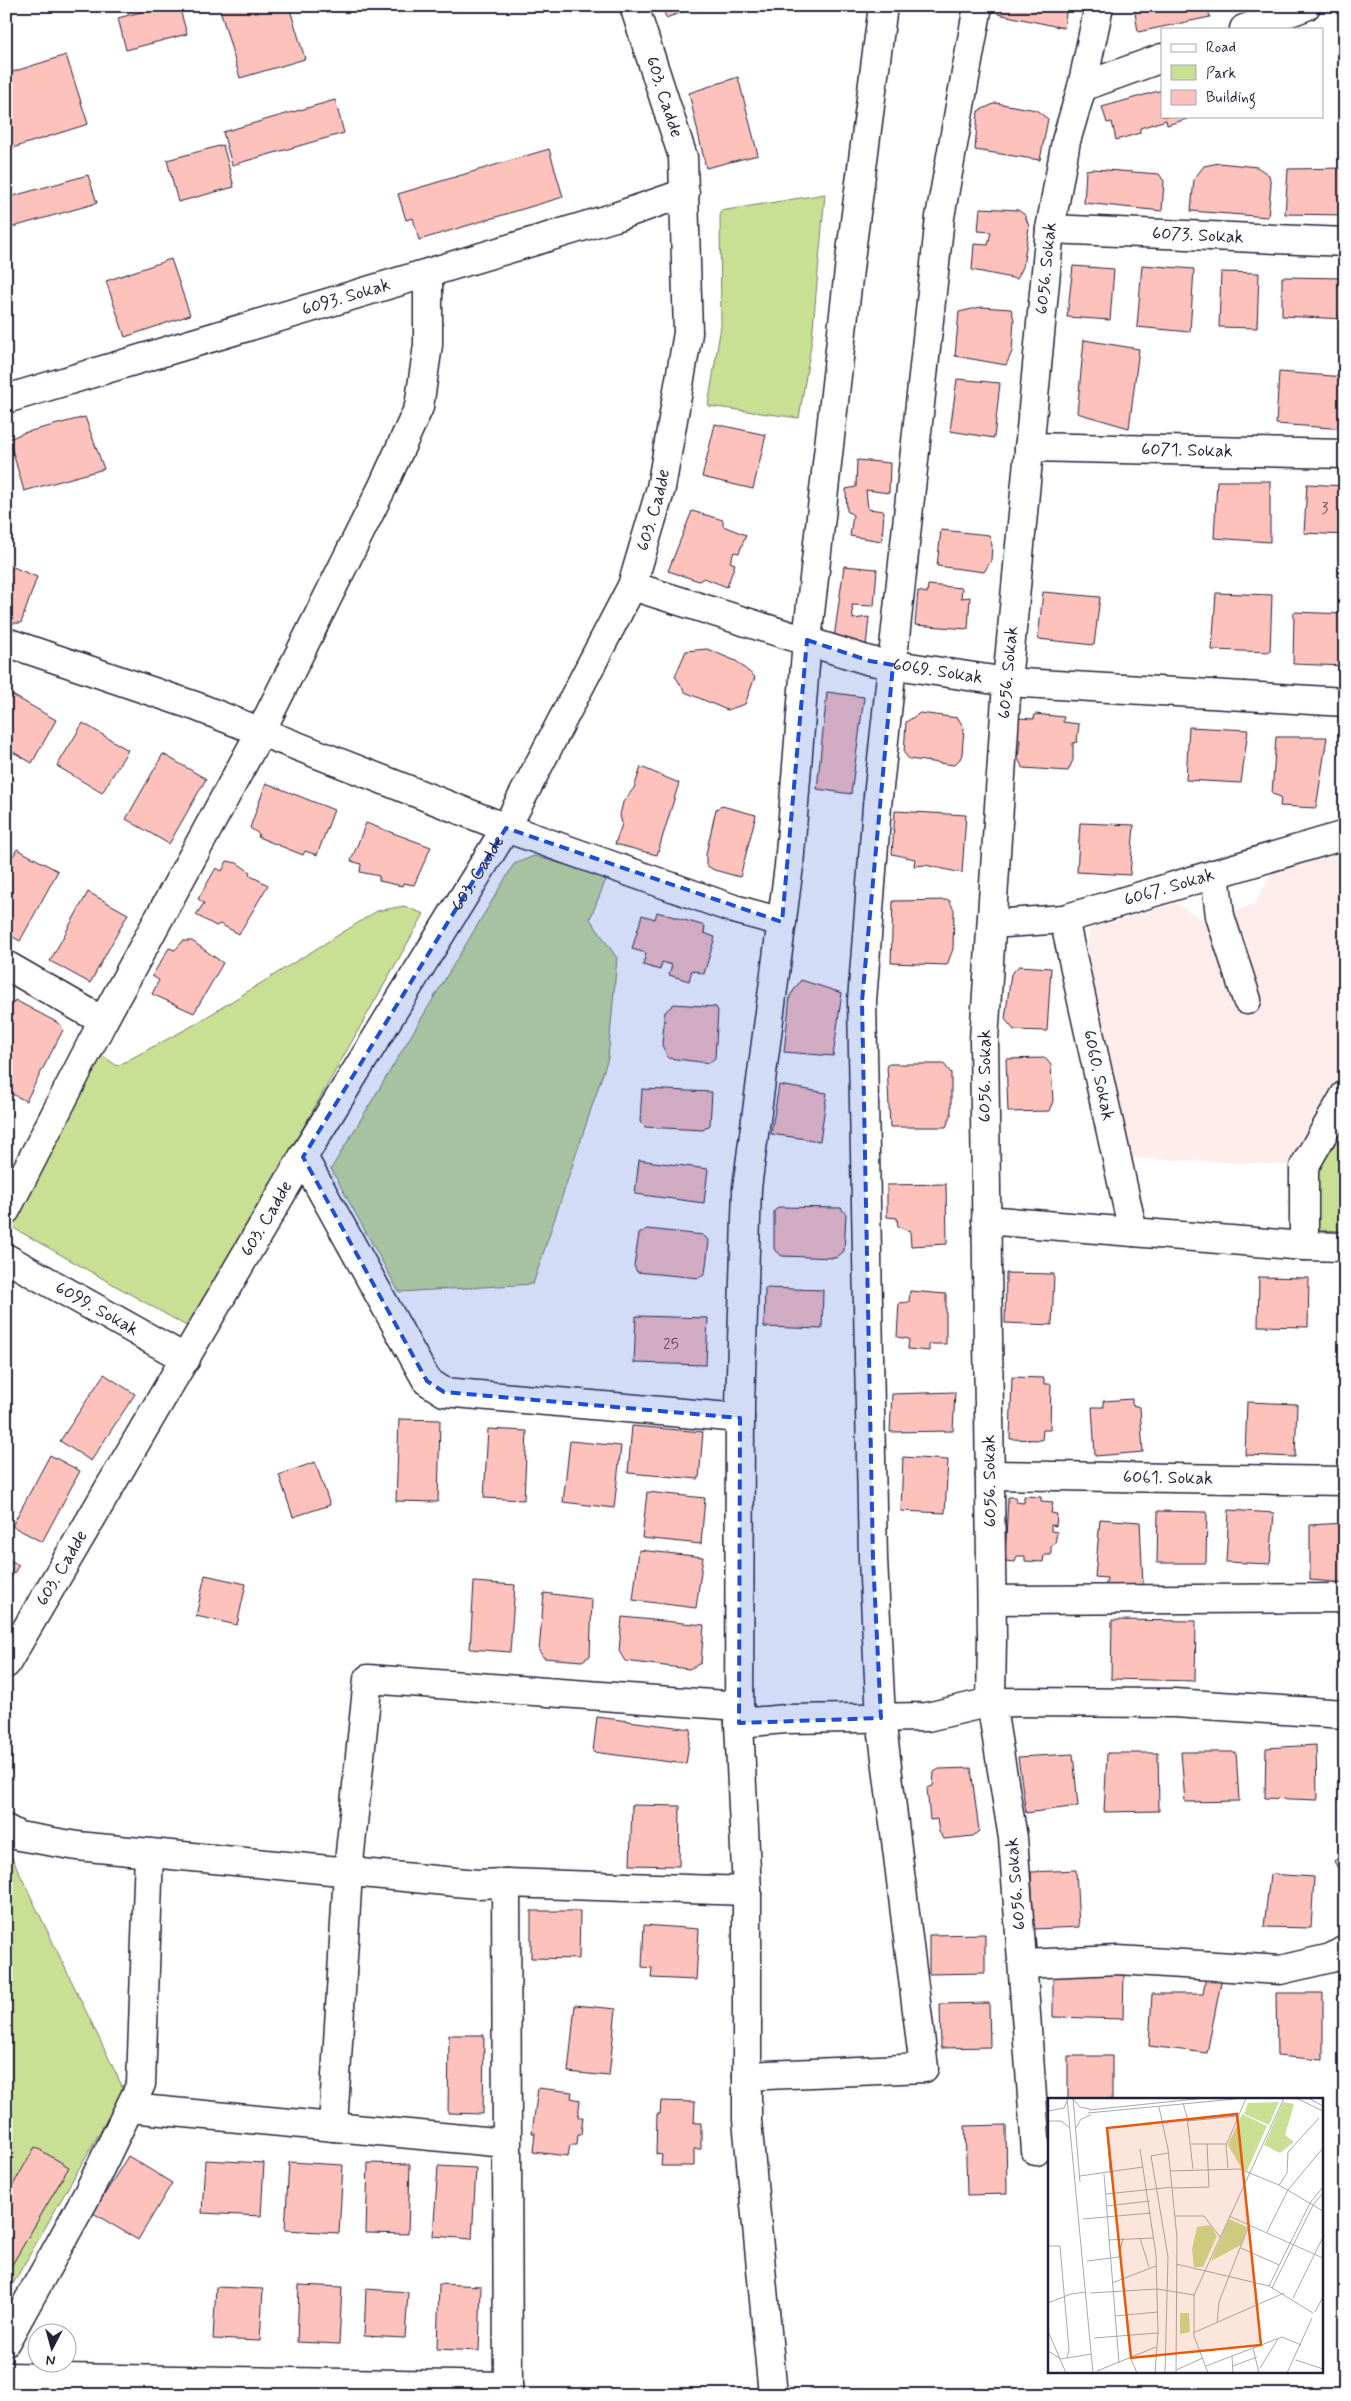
<svg xmlns="http://www.w3.org/2000/svg" width="1351" height="2401" font-family="Mynerve,sans-serif">
<style>
.built{fill:#ffedeb}
.green{fill:#c9df94;stroke:#768068}
.building{fill:#fec2bd;stroke:#22223b}
.lines{fill:none;stroke-linecap:round;stroke-linejoin:round}
.minor-casing{stroke:#22223b;stroke-width:31}
.minor{stroke:#fff;stroke-width:28}
.marked{fill:#1d4ed8;fill-opacity:0.2;stroke:#1d4ed8;stroke-width:4;stroke-dasharray:10 6;stroke-linejoin:round}
.labels{text-anchor:middle;dominant-baseline:central;stroke-width:5;stroke-linejoin:round;paint-order:stroke}
.number-label{font-size:15px;fill:#594a5c}
.street-label{font-size:18px;fill:#22223b;stroke:#fff}
.inset-road{fill:none;stroke:#a7a7b1;stroke-width:1}
.view{fill:#e8590c;fill-opacity:0.15;stroke:#e8590c;stroke-width:2.5}
.inset-edge{fill:none;stroke:#22223b;stroke-width:2.5}
</style>
<rect width="100%" height="100%" fill="#fff"/>
<filter id="ink" filterUnits="userSpaceOnUse"><feTurbulence type="fractalNoise" baseFrequency=".02" numOctaves="2"/><feDisplacementMap in="SourceGraphic" scale="10" xChannelSelector="R" yChannelSelector="G"/><feConvolveMatrix kernelMatrix="1 2 1 2 8 2 1 2 1" color-interpolation-filters="sRGB"/></filter>
<g filter="url(#ink)">
<path class="built" d="M1345,851V1067L1287,1165L1126,1158L1087,944L1090,928L1176,903L1204,921L1255,904L1271,873Z"/>
<path class="green" d="M825,194L812,339L799,418L708,406L721,326L720,211Z
M534,856L607,877L590,919L617,958L608,1058L533,1284L399,1292L331,1169L514,864Z
M404,906L424,914L190,1328L10,1226L99,1053L117,1066L192,1026L377,911Z
M1345,1129V1231L1318,1230V1171Z
M6,1845L124,2090L6,2296Z"/>
<path class="building" d="M164,6H179L187,34L126,50L118,18Z
M219,6H289L305,59L240,78Z
M662,6H699L666,18Z
M999,6H1067L1064,28L998,14Z
M1134,6H1207L1210,17L1138,32Z
M66,55L88,124L6,150V74Z
M738,77L758,155L706,168L689,93Z
M1162,90V116H1187V119L1167,125L1166,120L1140,128V133L1116,140L1112,122L1107,123L1102,107Z
M335,100L344,133L232,165L223,132Z
M996,103L1036,110L1048,119L1040,160L975,150L978,111Z
M223,145L234,187L178,202L167,160Z
M549,149L563,197L419,240L413,218L406,220L398,194Z
M1219,163L1257,167L1269,175L1271,185L1268,217L1191,211L1194,179L1204,166Z
M1345,168V215L1285,214L1288,169Z
M1093,169L1159,174L1164,181L1162,211L1084,203L1086,170Z
M88,175L97,203L6,229V198Z
M980,208L1018,210L1025,215L1029,227L1023,267L1017,279L972,270L974,244L988,245L991,232L978,231Z
M171,259L190,315L125,337L106,281Z
M1142,265L1194,269L1190,332L1137,327Z
M1073,266L1114,269L1110,320L1067,317Z
M1221,272L1259,273L1257,328L1219,327Z
M1282,277L1345,278V319L1282,316Z
M981,307L1011,309L1014,319L1012,352L1006,365L955,356L959,312Z
M1084,340L1139,349L1129,428L1077,413Z
M1279,372L1345,377V429L1276,424Z
M957,379L1000,383L994,438L950,431Z
M85,417L104,469L24,491L9,439L23,433Z
M715,424L766,435L753,489L702,477Z
M857,460L890,463L889,493L866,490L868,509L884,511L882,541L850,536L853,515L847,511L846,489L856,487Z
M1217,481H1270V542L1214,538Z
M1307,484L1345,486V535L1304,533Z
M692,511L723,520V526L746,535L739,553L734,552L730,562L735,564L727,587L704,578L699,581L668,571Z
M941,530L989,535L992,545L991,561L984,572L937,566Z
M6,564L37,577L21,623H6Z
M844,566L877,569L874,606L852,605L853,619L869,617L866,647L834,638Z
M928,585L962,588L961,598L970,597L968,629L915,625L918,591L927,593Z
M1043,592L1100,597L1094,645L1038,639Z
M1216,593L1272,595L1270,652L1212,650Z
M1294,612L1345,614V666L1293,664Z
M707,649L736,661L755,677L745,704L727,710L685,692L675,676L686,651Z
M827,692L864,697L851,794L817,789Z
M9,693L56,720L32,763L6,748V698Z
M920,713L958,718L964,728L962,754L960,759L954,765L909,759L904,753L906,722Z
M1035,714L1064,717L1063,722L1079,724L1077,742L1073,743V760L1068,771L1023,768L1018,759L1020,739L1015,738L1017,718L1034,719Z
M83,723L128,750L102,793L57,766Z
M1189,727L1248,730L1241,783L1186,780Z
M1276,737H1327L1316,808L1280,806L1281,797L1272,794Z
M163,754L206,779L169,844L126,819Z
M641,767L679,783L657,855L615,844L622,824L620,815L623,802L634,788Z
M266,783L334,810L317,855L305,851L303,855L258,837L259,834L250,828Z
M722,806L756,815L740,877L714,870L706,865V854L716,809Z
M895,811L966,815L962,873L925,865L914,866L915,859L892,854Z
M366,823L431,847L414,885L403,883L402,886L379,881V876L360,872L361,864L351,861Z
M1080,823L1134,825L1130,875L1077,872Z
M17,849L58,871L20,941L6,933V869Z
M227,861L237,863L250,872L249,875L268,885L239,934L220,924L216,926L196,915L204,903L198,899L216,868L222,871Z
M88,892L128,914L90,983L50,961Z
M949,900L954,910L953,949L947,965L891,963L893,901Z
M657,912L705,926L704,933L715,937L704,974L692,970L689,981L669,975L672,965L662,962L660,970L643,965L646,953L632,949L642,915L655,919Z
M183,941H192L223,963L194,1013L152,994L159,980L152,976L169,948L175,950Z
M1019,966L1051,968L1047,1031L1014,1030L1005,1019L1011,974Z
M801,980L842,993L833,1056L784,1052L790,996Z
M15,1000L60,1024L63,1030L26,1101L6,1091V1016Z
M674,1004L716,1007L718,1011L715,1058L709,1063L668,1058L662,1045L665,1012Z
M1045,1058L1051,1065L1053,1101L1049,1111L1008,1112L1006,1059Z
M887,1064H944L951,1073V1115L946,1127H890Z
M779,1085L827,1093L820,1141L771,1134Z
M642,1089L712,1092L710,1125L703,1130L645,1127L640,1122Z
M639,1160L708,1169L704,1203L635,1194Z
M946,1184L947,1244L911,1246L910,1231L898,1227L897,1218L887,1217V1185Z
M779,1207L841,1208L846,1214L844,1251L836,1258L782,1256L774,1249V1211Z
M647,1229L703,1235L709,1241L705,1274L699,1278L637,1272L634,1266L639,1234Z
M1006,1273L1054,1274L1052,1325L1005,1323Z
M1259,1277L1309,1278L1308,1327L1258,1326Z
M765,1288L823,1290L822,1329L764,1327Z
M910,1291L946,1294V1344H929V1351L908,1349L909,1339L897,1337L899,1303L909,1302Z
M636,1316L708,1318L706,1365L634,1363Z
M104,1374L135,1394L91,1461L60,1441Z
M1012,1377L1044,1378V1384H1051L1050,1430H1043L1042,1440L1010,1439Z
M955,1392L953,1431L890,1432L892,1394Z
M1132,1399V1405L1140,1407L1143,1452L1095,1456L1092,1407H1104L1103,1401Z
M1247,1402L1297,1404L1295,1457L1245,1455Z
M399,1419L440,1420L438,1502L396,1501Z
M632,1426L703,1432L699,1479L628,1473Z
M488,1429L527,1431L524,1500L484,1498Z
M570,1441L621,1446L614,1508L563,1502Z
M50,1455L80,1471L42,1542L12,1526Z
M903,1457L948,1460L945,1513L901,1511Z
M315,1462L330,1505L293,1517L279,1475Z
M647,1492L705,1498L701,1544L642,1538Z
M1024,1496L1041,1497V1501L1053,1502L1051,1513L1057,1514L1056,1526L1051,1525V1531L1057,1532L1055,1544L1051,1545V1555H1044L1043,1562L1025,1561V1556H1017L1015,1562L1005,1561L1008,1497H1015L1016,1502L1024,1503Z
M1229,1510L1274,1513L1270,1564L1226,1562Z
M1158,1511L1207,1512L1206,1563H1157Z
M1100,1519L1140,1522L1143,1586L1105,1589L1107,1578L1095,1577Z
M1345,1523V1583L1310,1580V1525Z
M639,1550L703,1557L696,1608L633,1600Z
M6,1558L19,1565L9,1581L6,1580Z
M205,1575L246,1584L237,1625L196,1616Z
M474,1582L515,1585L510,1652L470,1649Z
M544,1593L592,1599L590,1656L582,1661L544,1658L539,1651Z
M622,1617L704,1625L701,1663L689,1669L625,1661L619,1651Z
M1112,1620L1196,1621L1195,1681L1111,1679Z
M597,1717L691,1729L686,1764L593,1752Z
M1316,1745L1317,1800L1265,1798L1266,1748Z
M1181,1752H1236L1239,1801L1185,1802Z
M1107,1753H1158L1159,1811L1104,1812Z
M1073,1754L1078,1806L1026,1813L1018,1757Z
M971,1768L979,1831L973,1836L944,1839L939,1832L937,1819L930,1820L927,1788L933,1786L934,1772L939,1769Z
M632,1805L680,1806L679,1866L630,1865Z
M1345,1853V1881L1334,1861Z
M1076,1870L1079,1927L1034,1929L1031,1872Z
M1270,1874L1314,1877L1311,1928L1264,1927Z
M531,1911H580L579,1959L531,1958Z
M644,1925L699,1929L696,1980L651,1978L652,1968L642,1967Z
M985,1934V1973L929,1974V1935Z
M1207,1970L1223,1972L1207,2053L1149,2046L1152,1994H1203Z
M1053,1973L1124,1975L1123,2019L1053,2017Z
M1276,1993H1323V2060L1277,2056Z
M989,2003L990,2047L941,2048L940,2004Z
M575,2005L616,2009L609,2076L568,2072Z
M449,2035H484L483,2114L448,2113Z
M1068,2056H1112V2100H1068Z
M538,2088L572,2092L571,2098L580,2100L578,2117H583L581,2134H578L577,2145H570L568,2156L533,2152L535,2133H532Z
M661,2101L695,2102L694,2123H701V2149H694V2166H661L662,2155L656,2154L657,2114H660Z
M1006,2125L1007,2194L967,2195L965,2126Z
M35,2147L69,2167L6,2275V2197Z
M128,2156L172,2183L138,2240L93,2213Z
M205,2160L264,2163L261,2216L202,2213Z
M289,2162L343,2165L339,2233L285,2230Z
M368,2163L410,2164L408,2234L366,2233Z
M438,2166L476,2168L472,2239L433,2236Z
M439,2284L481,2286L479,2351L437,2349Z
M299,2285L342,2287L339,2344L297,2342Z
M216,2287L263,2289L260,2341L213,2339Z
M366,2289L408,2292L405,2338L364,2336Z"/>
<g class="lines">
<defs>
<g id="minor">
<path d="M1244,29L1306,6"/>
<path d="M1082,87L1162,58"/>
<path id="s1" d="M1050,229L1345,242"/>
<path id="s2" d="M6,399L615,217L685,193"/>
<path id="s3" d="M1029,447L1345,454"/>
<path id="s4" d="M632,586L870,661L1007,682L1345,702"/>
<path d="M6,642L195,706L506,828L734,909L782,922"/>
<path d="M1215,874L1220,916L1247,1000"/>
<path id="s5" d="M1064,919L1133,1232"/>
<path id="s6" d="M992,924L1064,919L1345,835"/>
<path d="M6,965L103,1021"/>
<path d="M303,1157L427,1381L444,1392L740,1418"/>
<path d="M6,1210L103,1021L261,731L383,486L419,407L428,345V273"/>
<path d="M986,1220L1304,1246L1345,1247"/>
<path d="M1304,1246V1167L1345,1095"/>
<path id="s7" d="M6,1258L186,1359"/>
<path id="s8" d="M990,1475L1345,1481"/>
<path d="M992,1600L1345,1598"/>
<path id="s9" d="M6,1664L303,1157L506,828L632,586L661,488L688,333L683,157L634,6"/>
<path d="M739,1723L786,1719L927,1717L991,1702L1174,1703L1345,1714"/>
<path d="M6,1829L19,1836L77,1846L477,1884L506,1883L747,1891"/>
<path d="M506,1883L508,2395"/>
<path d="M1023,1964L1118,1960L1280,1970L1331,1958L1345,1950"/>
<path d="M747,2076L924,2068L881,1718L873,1559L862,1001L877,806L940,217L978,6"/>
<path d="M130,2108L506,2143"/>
<path d="M333,2127L348,1872L368,1679L739,1706"/>
<path id="s10" d="M1036,2151L1013,1838L991,1702L992,1636L984,1040L1007,682L1050,229L1066,141L1082,87L1099,6"/>
<path d="M6,2341L87,2195L141,2084L149,1853"/>
<path d="M6,2377L508,2386"/>
<path d="M773,2395L747,2120V1891L739,1723L740,1405L747,1188L789,866L807,640L851,252L883,6"/>
</g>
</defs>
<use href="#minor" class="minor-casing"/>
<use href="#minor" class="minor"/>
</g>
</g>
<path class="marked" d="M807,640L870,661L893,665L862,1001L873,1559L881,1718L739,1723L740,1418L444,1392L427,1381L303,1157L506,828L782,922Z"/>
<g class="labels">
<g class="number-label">
<text x="1325" y="509">3</text>
<text x="671" y="1345">25</text>
</g>
<g class="street-label">
<text transform="translate(664 97) rotate(72)">603. Cadde</text>
<text stroke="none"><textPath href="#s1" startOffset="148">6073. Sokak</textPath></text>
<text stroke="none"><textPath href="#s10" startOffset="1888">6056. Sokak</textPath></text>
<text stroke="none"><textPath href="#s2" startOffset="355">6093. Sokak</textPath></text>
<text stroke="none"><textPath href="#s3" startOffset="158">6071. Sokak</textPath></text>
<text stroke="none"><textPath href="#s9" startOffset="1326">603. Cadde</textPath></text>
<text stroke="none"><textPath href="#s4" startOffset="318">6069. Sokak</textPath></text>
<text stroke="none"><textPath href="#s10" startOffset="1482">6056. Sokak</textPath></text>
<text stroke="none"><textPath href="#s9" startOffset="921">603. Cadde</textPath></text>
<text stroke="none"><textPath href="#s6" startOffset="182">6067. Sokak</textPath></text>
<text transform="translate(985 1076) rotate(-90)">6056. Sokak</text>
<text stroke="none"><textPath href="#s5" startOffset="160">6060. Sokak</textPath></text>
<text stroke="none"><textPath href="#s9" startOffset="516">603. Cadde</textPath></text>
<text stroke="none"><textPath href="#s7" startOffset="104">6099. Sokak</textPath></text>
<text stroke="none"><textPath href="#s8" startOffset="178">6061. Sokak</textPath></text>
<text transform="translate(990 1481) rotate(-91)">6056. Sokak</text>
<text stroke="none"><textPath href="#s9" startOffset="111">603. Cadde</textPath></text>
<text transform="translate(1016 1884) rotate(-95)">6056. Sokak</text>
</g>
</g>
<g transform="translate(1048 2098)">
<rect width="275" height="275" fill="#fff"/>
<path d="M231,4L221,27L196,16L200,5ZM235,4L246,6L237,37L246,44L232,55L216,47ZM194,16L219,28L199,73L194,71L180,47ZM181,121L199,129L193,147L163,163ZM162,127L169,138L155,169H146L144,151L149,129ZM132,215H141L142,234L132,236Z" fill="#c9df94"/>
<path class="inset-road" d="M19,0L45,275M25,0L32,84M248,0L275,13M260,0L275,8M25,1L32,9L42,11M135,5L139,19L145,71M111,9L120,51L129,140L128,275M41,12L157,0M0,13L16,10L19,3M40,15L197,0M0,23H13L22,30M140,23L190,18M28,30L33,21L43,17M59,32L62,75M143,46H179M92,51L108,157L110,235L107,275M180,70L178,48L198,0M122,73L192,71L231,87L275,113M56,76L71,265M32,78L95,69M231,87L239,75L240,54L271,20M125,90L161,89L159,46M58,96L125,89M58,108L102,103M127,118H156L172,139M181,118L275,160M35,121L103,115M219,134L240,92L275,50M92,140L101,169M60,142L106,140M0,148H12L21,252L19,260L13,261L0,253M193,150L231,167M39,163L71,159L75,140M128,166L221,188L265,215M64,185L108,168M221,188L262,105L275,89M224,190L265,107L275,95M42,195L109,191L146,197M245,200L275,139M0,205L23,196L38,194M267,214L275,199M67,218L110,214M169,225L171,204L201,127M0,233L18,275M145,235L236,195M46,240L110,235M205,250L211,275M184,258L185,275M19,260L43,256M83,261L89,275M248,262L275,271M158,268L234,239L253,247M185,268L209,259M212,270L230,241M128,272L155,260M49,273L108,249M117,275L120,159L103,58L120,55M160,275L146,238V197L236,0M239,275L264,220"/>
<path class="view" d="M189,16L213,247L83,260L59,30Z"/>
<rect width="275" height="275" class="inset-edge"/>
</g>
<rect width="1351" height="2401" fill="none" stroke="#fff" stroke-width="25"/>
<rect x="12" y="12" width="1326" height="2376" fill="none" stroke="#22223b" stroke-width="2" filter="url(#ink)"/>
<rect x="1161" y="28" width="162" height="90" fill="#ffffff" stroke="#a7a7b1"/>
<rect x="1171" y="44" width="25" height="8" fill="#ffffff" stroke="#a7a7b1"/>
<text x="1206" y="52" font-size="15" fill="#22223b">Road</text>
<rect x="1171" y="65" width="25" height="15" fill="#c9df94" stroke="#a7a7b1"/>
<text x="1206" y="78" font-size="15" fill="#22223b">Park</text>
<rect x="1171" y="90" width="25" height="15" fill="#fec2bd" stroke="#a7a7b1"/>
<text x="1206" y="102" font-size="15" fill="#22223b">Building</text>
<g transform="translate(52 2348) rotate(186)"><circle r="24" fill="#ffffff" stroke="#a7a7b1"/>
<path d="M0-4L9 19L0 12L-9 19Z" fill="#22223b"/>
<text y="-8" font-size="14" font-weight="bold" text-anchor="middle" fill="#22223b">N</text>
</g>
</svg>
